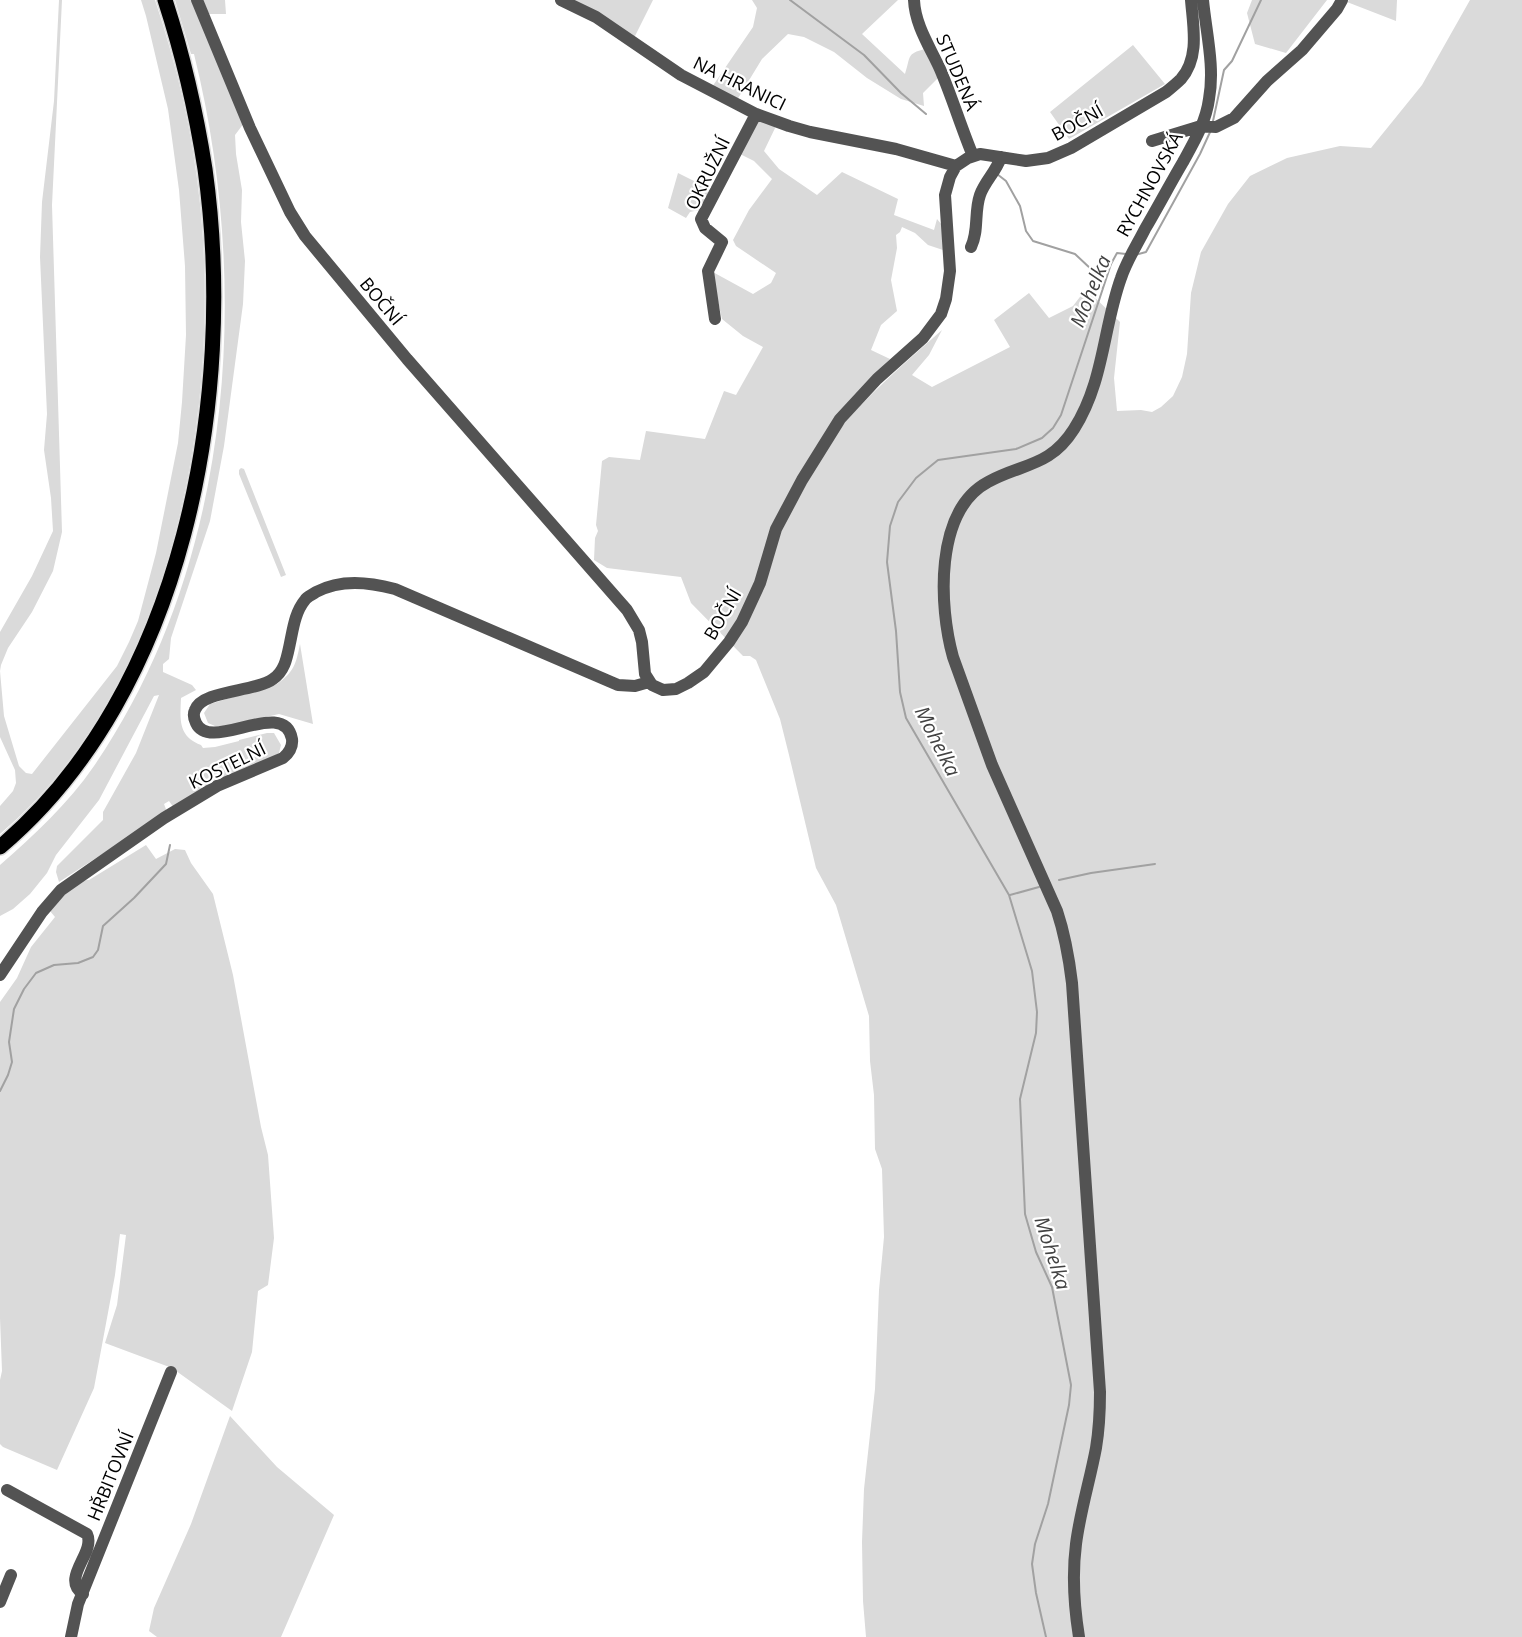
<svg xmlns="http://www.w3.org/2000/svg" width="1522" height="1637" font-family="'Open Sans',sans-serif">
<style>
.green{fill:#dadada}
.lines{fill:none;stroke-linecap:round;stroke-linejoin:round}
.stream{stroke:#a1a1a1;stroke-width:2}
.major-casing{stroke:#dbdbdb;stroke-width:18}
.minor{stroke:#535353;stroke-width:12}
.major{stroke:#000;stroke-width:15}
.labels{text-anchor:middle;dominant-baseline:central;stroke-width:4.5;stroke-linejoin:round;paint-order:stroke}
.street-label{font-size:18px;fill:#000;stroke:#fff}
.water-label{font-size:20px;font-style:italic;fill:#424242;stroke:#fff}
</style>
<rect width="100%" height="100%" fill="#fff"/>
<path class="green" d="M59,0H62L52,205L62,532L53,571L32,612L8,648L1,665L0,671L4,716L19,766L26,773L32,774L117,666L129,642L138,621L156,553L178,443L182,402L186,335L185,266L179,190L168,109L146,16L141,0H155C177,66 193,134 200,204C222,416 170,690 0,834V806L13,791L16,783L15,770L0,737V632L32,576L53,531L51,498L44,450L47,414L40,257L42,202L54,101Z
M175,0H191L244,123L235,135L236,154L242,190L241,222L245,261L243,304L224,446L210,521L171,638L169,659L163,664V672L192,685L196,690L181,698C180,720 178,736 201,745L203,748L215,747L239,741V740L267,733H274L281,745L279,753L276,755L174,808L169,801L164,804L167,812L59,882L56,872L57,866L103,820V812L136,753L159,695L154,696L99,800L56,855L47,873L30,894L13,909L0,916V865C34,835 68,804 94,766C233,563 252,288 194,54H191Z
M203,0H225L226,14H209Z
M571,0H653L634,38Z
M752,0H898L862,34L905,74C911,56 906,54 925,49L938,78L923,93L924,106L901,99L867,78L834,52L804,37L788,34L762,59L737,100L712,87L753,27L757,8Z
M1252,0H1327L1286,53L1255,44L1247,13Z
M1349,0H1397L1396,21L1347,2Z
M1470,0H1522V1637H866L863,1601L862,1542L864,1489L875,1389L879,1290L884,1237L882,1169L875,1149L874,1095L870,1061L869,1016L836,905L816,868L789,755L780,719L756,660L750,656H743L691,603L681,577L607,568L594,560L595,538L598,531L596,525L602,461L609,457L640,460L646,431L705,439L724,391L736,395L763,347L743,336L722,319L711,271L753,294L771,283L776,273L736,246L733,240L749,210L772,179L754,161L740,154L753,127L759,121L777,124L764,151L779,169L817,195L842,172L898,199L894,215L934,230L937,219L942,225L943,250L928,245L915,233L902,227L900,232L896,235L897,248L891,280L897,311L881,325L871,350L890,359L855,396L837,432C868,394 905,363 942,330L929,355L912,375L932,387L1010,347L994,320L1029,293L1049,318L1073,306L1086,289L1120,322L1114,378L1117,411L1141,410L1152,412L1161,407L1173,396L1182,377L1187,354L1191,293L1201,252L1228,204L1250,176L1287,158L1340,146L1371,148L1422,85Z
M1133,45L1165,84L1069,139L1050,112Z
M678,173L712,190L699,210L690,212L686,218L668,208Z
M241,468L244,469L286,575L281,577L239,474V470Z
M300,644L313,724L279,714L227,726H215L208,723L204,713L210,704L277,684C294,672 296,664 300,644Z
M146,845L156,859L175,849L185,850L191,863L213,894L233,975L261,1127L268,1155L274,1238L268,1285L258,1291L252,1352L232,1411L172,1368L105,1343L117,1305L126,1235L120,1234L115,1275L94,1388L57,1470L3,1447L0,1444V1380L2,1371L0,1318V1002L17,978L31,947L55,917L50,911C59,901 75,879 89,880Z
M230,1416L277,1467L334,1515L281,1637H157L149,1631L154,1608L191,1524Z"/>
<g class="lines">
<path class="stream" d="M790,0L864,55L901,93L926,114
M1213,121L1224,70L1232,61L1261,0
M997,174L1006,181L1020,206L1026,231L1033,241L1075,254L1091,269L1102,288
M1135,255L1146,252L1200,154L1211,130
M1059,880L1091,873L1155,864
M1010,895L1039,887
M0,1091L8,1075L12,1062L9,1042L14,1009L24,989L36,973L54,965L78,963L93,957L98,950L103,926L134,898L166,864L170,845
M1046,1637L1036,1593L1032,1564L1035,1544L1048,1504L1069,1405L1071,1385L1052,1287L1036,1252L1025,1214L1020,1099L1036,1033L1037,1012L1032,971L1009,895L906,718L900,692L896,631L887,562L890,526L898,502L916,478L938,460L1016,449L1042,438L1053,428L1061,415L1111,264L1117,253L1126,254"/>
<defs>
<path id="major" d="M0,847C184,692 237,397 205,169C196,112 183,55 165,0"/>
</defs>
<use href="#major" class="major-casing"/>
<path class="minor" d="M197,0L250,128L290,212L305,236L407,359L627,610L639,630L642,642L645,674L652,685L663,690L676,689L688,683L704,672L729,642L742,622L760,583L776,529L802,480L840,419L877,379L923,338L941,314L946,299L950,271L945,195L950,177L956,166L968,158L980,154L1026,161L1048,158L1071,148L1166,92C1171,88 1176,84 1181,79C1200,57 1193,26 1191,0
M561,0L596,17L681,75L756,114L789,126L810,132L896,149L956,166
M914,0C915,25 930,47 940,69C952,97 961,127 973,156
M1152,141L1201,126L1216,127L1234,118L1267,81L1302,50L1337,9L1342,0
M971,247C979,231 974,212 980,195C985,181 996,172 1001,157
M715,319L708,271L722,242L705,228L701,219L756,114
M0,975L42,912L61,890L164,818L217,786L283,758C289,753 293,747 292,739C284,696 210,754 196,723C194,719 193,714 195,710C202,690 256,692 273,679C285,671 287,657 290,643C293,629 295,612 305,600C307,597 312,595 316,592C341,579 368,582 395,589L618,685L635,686L649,682
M7,1490L87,1534C96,1553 60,1578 83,1594
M0,1602L11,1575
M71,1637L78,1604L171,1372
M1079,1637C1074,1606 1072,1575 1076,1544C1080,1512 1090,1480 1096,1448C1099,1430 1100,1411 1100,1392L1072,983C1069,958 1065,935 1057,911L992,765L953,657C939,607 934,511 988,482C1023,463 1050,467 1074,429C1104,382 1103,328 1121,278C1127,260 1137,245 1145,229C1158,207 1170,184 1183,162C1194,142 1206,122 1209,99C1215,67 1206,32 1203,0"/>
<use href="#major" class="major"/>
</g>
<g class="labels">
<g class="street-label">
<text transform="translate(958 72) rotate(67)">STUDENÁ</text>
<text transform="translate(740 83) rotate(26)">NA HRANICI</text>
<text transform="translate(1077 122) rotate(-29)">BOČNÍ</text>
<text transform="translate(707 173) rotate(-64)">OKRUŽNÍ</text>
<text transform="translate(1149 184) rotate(-61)">RYCHNOVSKÁ</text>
<text transform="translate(382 301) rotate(50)">BOČNÍ</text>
<text transform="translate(722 614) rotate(-60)">BOČNÍ</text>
<text transform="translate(227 765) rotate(-26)">KOSTELNÍ</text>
<text transform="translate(110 1476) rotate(-68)">HŘBITOVNÍ</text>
</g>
<g class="water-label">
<text transform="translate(1090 291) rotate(-68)">Mohelka</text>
<text transform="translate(938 741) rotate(63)">Mohelka</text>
<text transform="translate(1053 1253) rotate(72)">Mohelka</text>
</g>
</g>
</svg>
